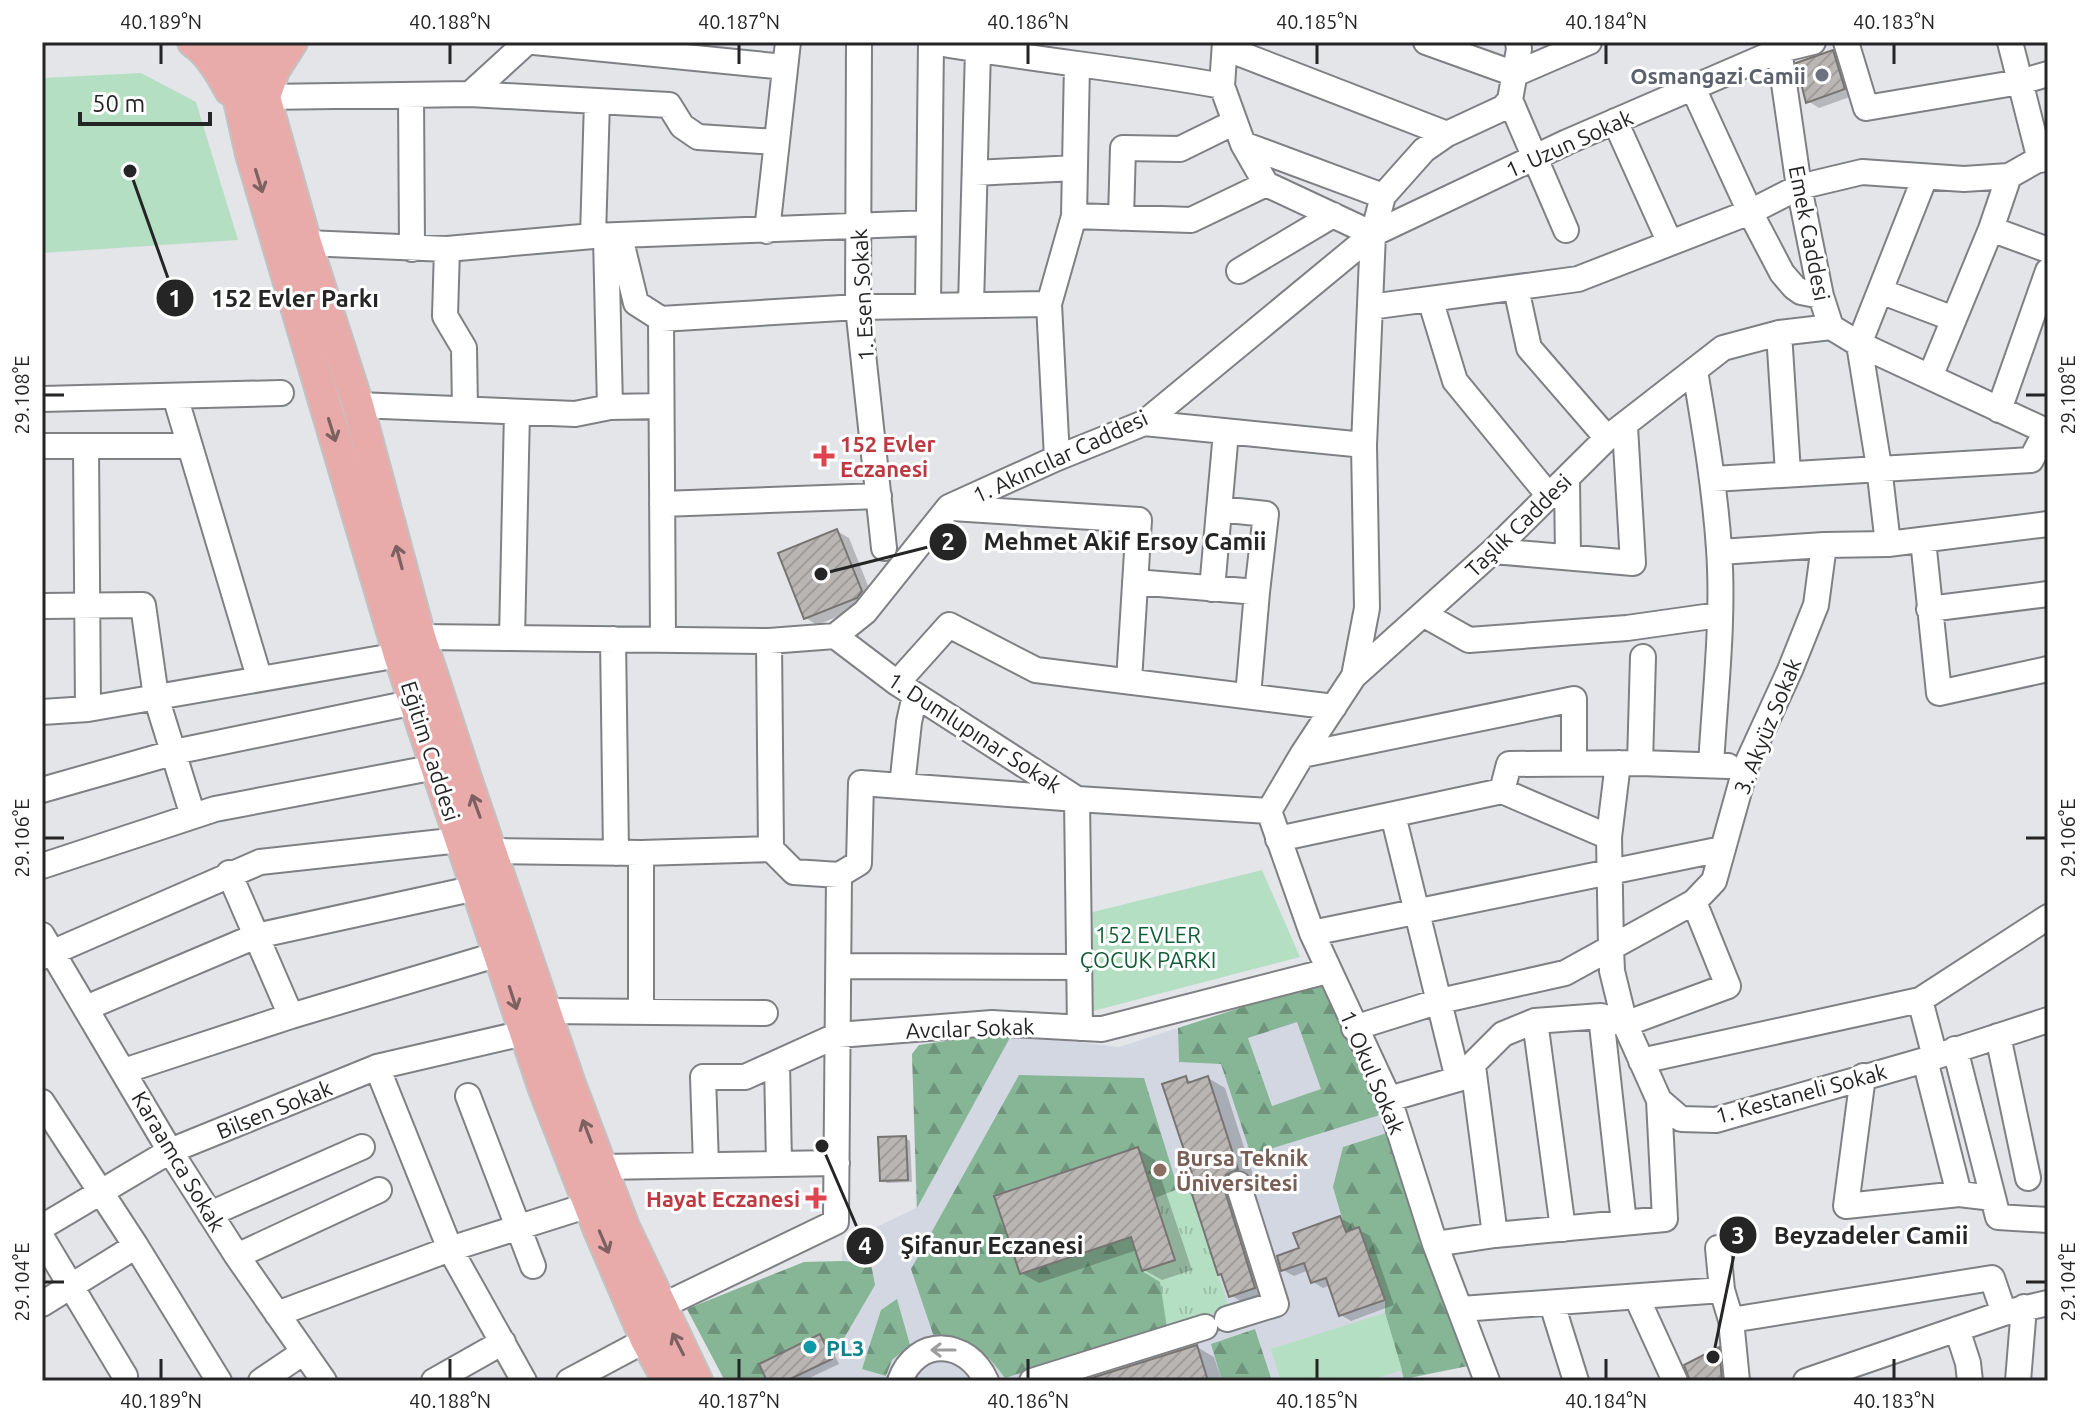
<svg xmlns="http://www.w3.org/2000/svg" width="2090" height="1423" font-family="Ubuntu,sans-serif">
<style>
.built{fill:#d3d7e1}
.grass{fill:url(#grass-tufts)}
.forest{fill:url(#forest-firs);fill-rule:evenodd}
.green{fill:#b4dfc2}
.shadow{fill:#0003}
.building{fill:url(#building-hatch);stroke:#777472;stroke-width:2}
.lines{fill:none;stroke-linecap:round;stroke-linejoin:round}
.minor-casing{stroke:#7f8083;stroke-width:28}
.major-casing{stroke:#c2c2c2;stroke-width:34}
.minor{stroke:#fff;stroke-width:24}
.major{stroke:#e9abaa;stroke-width:30}
.oneway{stroke:#7d6161}
.oneway2{stroke:#9d9d9d}
.ticks{fill:none;stroke:#252526;stroke-width:3}
.worship-dot{fill:#6b7280;stroke:#fff;stroke-width:3}
.health-dot{fill:#e0444e;stroke:#fff;stroke-width:3}
.education-dot{fill:#8d6e63;stroke:#fff;stroke-width:3}
.culture-dot{fill:#0f9aa8;stroke:#fff;stroke-width:3}
.labels{text-anchor:middle;dominant-baseline:central;stroke-width:6;stroke-linejoin:round;paint-order:stroke}
.worship-label{font-size:22px;font-weight:bold;fill:#5b616d;stroke:#fff;text-anchor:end}
.street-label{font-size:22px;fill:#252526;stroke:#fff}
.health-label{font-size:22px;font-weight:bold;fill:#be3a42;stroke:#fff;text-anchor:start}
.park-label{font-size:22px;fill:#105e36;stroke:#fff}
.education-label{font-size:22px;font-weight:bold;fill:#785e54;stroke:#fff;text-anchor:start}
.culture-label{font-size:22px;font-weight:bold;fill:#0d838f;stroke:#fff;text-anchor:start}
.leader{fill:none;stroke:#252526;stroke-width:3}
.callout-dot{fill:#252526;stroke:#fff;stroke-width:3}
.mark-label{font-size:24px;text-anchor:middle;font-weight:bold;fill:#fff}
.callout-label{font-size:24px;text-anchor:middle;font-weight:bold;fill:#252526;stroke:#fff;stroke-width:6;stroke-linejoin:round;paint-order:stroke}
.neatline{fill:none;stroke:#252526;stroke-width:3}
.ticks-label{font-size:20px;text-anchor:middle;fill:#252526}
</style>
<defs>
<pattern id="grass-tufts" width="24" height="20" patternUnits="userSpaceOnUse" patternTransform="scale(2)"><rect width="24" height="20" fill="#b4dfc2"/><path d="M3 7l-1-3M5 7V3M7 7l1-3M15 17l-1-3M17 17v-4M19 17l1-3" fill="none" stroke="#9bbfa7"/></pattern>
<pattern id="forest-firs" width="22" height="20" patternUnits="userSpaceOnUse" patternTransform="scale(2)"><rect width="22" height="20" fill="#87b697"/><path d="M5 1l3.5 6h-7zM16 11l3.5 6h-7z" fill="#6e947b"/></pattern>
<pattern id="building-hatch" width="6" height="6" patternUnits="userSpaceOnUse" patternTransform="scale(2)"><rect width="6" height="6" fill="#b9b6b4"/><path d="M-1 1l2-2M0 6l6-6M5 7l2-2" fill="none" stroke="#9f9c9b"/></pattern>
</defs>
<rect width="100%" height="100%" fill="#e4e5e9"/>
<path class="built" d="M1326,980L1390,1132L1473,1365L1395,1381H725L687,1309L804,1262L842,1261L843,1243L916,1208L912,1054L919,1045L998,1033L1119,1047Z"/>
<path class="grass" d="M1189,1185L1229,1308L1167,1328L1142,1271L1175,1260L1155,1198Z"/>
<path class="forest" d="M1326,980L1383,1114L1251,1155L1221,1064L1179,1062L1178,1028ZM1297,1022L1321,1089L1272,1106L1248,1038Z
M998,1033L1012,1034L917,1208L912,1054L919,1045Z
M1019,1075L1144,1078L1178,1189L1155,1198L1137,1147L994,1195L1020,1274L1131,1237L1142,1271L1160,1282L1167,1328L1005,1378C981,1346 974,1342 934,1337L911,1269Z
M1390,1132L1473,1365L1404,1379L1385,1313V1300L1360,1228L1346,1232L1333,1187L1343,1147Z
M843,1261L871,1264L875,1285L832,1359L820,1335L759,1364L767,1381H725L687,1309L804,1262Z
M897,1299L910,1345L892,1360L886,1376L862,1369L881,1310Z
M1255,1329L1272,1381H1222L1211,1344Z"/>
<path class="green" d="M141,73L196,102L238,240L42,253V78Z
M1262,870L1300,957L1093,1011L1089,913Z
M1385,1313L1402,1370L1368,1381H1281L1271,1349Z"/>
<path class="shadow" d="M1833,52L1844,59L1855,95L1819,108L1808,101Z
M837,531L849,538L873,598L868,604L817,625L806,618Z
M1208,1078L1225,1088L1254,1178L1244,1184L1272,1298L1248,1305L1230,1295L1224,1276L1220,1274L1197,1185L1186,1079L1194,1083Z
M905,1138L910,1141L912,1182L887,1183L882,1180Z
M1138,1149L1155,1160L1192,1270L1162,1280L1144,1270L1137,1250L1039,1283L1021,1273Z
M1340,1218L1351,1224L1353,1232L1359,1230L1370,1236L1394,1305L1351,1321L1341,1315L1331,1285L1323,1288L1313,1282L1309,1270L1294,1276L1283,1270L1301,1250Z
M820,1337L828,1341L839,1364L803,1381H769Z
M1197,1347L1214,1357L1222,1381H1089Z
M1719,1349L1730,1356L1732,1381H1692Z"/>
<path class="building" d="M1833,50L1845,89L1806,103L1796,63Z
M837,529L862,591L857,598L804,619L778,553Z
M1186,1076L1188,1083L1208,1076L1238,1169L1226,1175L1224,1188L1255,1288L1229,1297L1221,1274L1218,1275L1189,1185L1195,1183L1162,1084Z
M906,1136L908,1180L880,1181L878,1137Z
M1138,1147L1175,1260L1142,1271L1131,1237L1020,1274L994,1196Z
M1340,1216L1346,1232L1359,1227L1385,1300L1339,1316L1326,1278L1311,1283L1304,1263L1281,1271L1277,1256L1299,1248L1293,1233Z
M820,1334L832,1359L786,1381H767L759,1364Z
M1197,1345L1208,1381H1082Z
M1719,1347L1722,1381H1690L1684,1365Z"/>
<g class="lines">
<defs>
<path id="minor" d="M534,42L785,67
M859,42L858,307L884,548
M933,42C1029,60 1126,68 1222,86
M1225,42L1222,86L1243,144L1266,184L1373,234
M1426,42L1515,74
M1778,42L1799,187L1821,296L1831,327L1859,344L2048,432
M1846,42L1866,108L2020,82L2048,74
M2010,42L2040,160
M1225,48L1447,134
M1515,74L1589,42
M1693,88L1750,212L1782,273L1794,287L1801,292L1821,296
M470,94L527,42
M411,95L412,249
M265,97L470,94L597,101L593,236
M1510,100L1566,230
M597,101L669,105L682,126L698,137L776,142
M1615,121L1670,243
M1243,144L1383,196
M975,173L1075,168
M1074,216L1191,220L1266,184
M1121,218L1123,148L1180,149L1235,122
M1991,229L2048,250
M767,231L788,42
M620,237L636,303L661,319L663,640
M306,243L447,249L593,236L929,223
M447,249L445,316L464,348L465,409
M1239,271L1333,215
M1516,288L1529,348L1607,438
M1880,291L1954,319
M1430,299L1455,381L1550,497
M928,305L931,42
M971,305L978,50
M1370,307L1578,279L1750,212L1799,187L1862,172L1964,179L2009,176L2048,154
M661,319L858,307L1049,304
M1779,333L1788,473
M1695,371C1705,430 1715,489 1719,549C1724,620 1715,694 1711,765
M1930,377L1991,229L2009,176
M175,396L259,677
M42,399L281,393
M358,405L575,414L610,407L606,237
M610,407L661,406
M1999,410L2048,271
M1144,423L1364,445
M42,446H190
M86,446L88,709
M1057,458L1049,304L1074,216L1077,64
M1567,479L1568,557
M1713,479L2031,460L2046,431
M662,504L879,496
M952,508L1139,520L1129,681
M1219,509L1266,514L1257,592
M1923,540L1939,693L2048,669
M1888,544L1879,467L1859,344L1925,177
M1493,551L1633,563L1625,427
M1720,552L1824,545L1888,544L2048,524
M1135,582L1257,592L1248,696
M1212,589L1226,432
M42,606L143,605L156,697L193,816
M1929,609L2048,594
M1423,614L1469,640L1627,628L1719,615
M835,636L897,683L1077,799L1269,811
M420,637L769,641L835,636L865,612L949,507L1057,458L1144,423L1373,234L1567,142L1780,50L1813,42
M512,638L517,412
M613,639L616,853
M769,641L771,849
M1354,676L1367,608L1364,445L1373,234L1383,196L1424,150L1447,134L1503,108L1510,100L1519,49L1518,42
M897,683L949,625L1036,670L1334,707
M42,712L88,709L399,655
M1302,755L1574,699V763
M1618,763L1609,837L1611,948L1612,971L1625,1024L1728,986L1694,902
M1640,763L1643,657
M902,786L909,722L915,695
M42,790L179,751L415,702
M1502,791L1509,764L1640,763L1728,766
M1269,811L1302,755L1354,676L1493,551L1607,438L1723,348L1779,333L1831,327
M1269,811L1312,933L1389,1099L1435,1244L1487,1381
M1393,815L1458,1079
M1278,839L1502,791L1609,837
M492,851L641,853L771,849L794,872L839,875
M641,853V1012
M42,866L215,809L436,767
M229,873L291,1016
M1312,933L1722,849
M42,935L170,1151L237,1256L324,1381
M42,957L260,862L460,840
M839,966L1079,967
M1920,1000L1935,1057
M86,1008L256,936L476,888
M545,1011L765,1013
M1601,1016L1624,1223
M1535,1021L1563,1229
M1354,1028L1440,1001L1565,973L1694,902L1714,881L1746,766L1790,670L1816,605L1824,545
M1998,1036L2028,1178
M1955,1049L1998,1217L2048,1220
M1925,1060L1959,1194
M1641,1061L1920,1000L2048,917
M777,1063L779,1164
M1473,1066L1495,1235
M377,1067L450,1249L524,1381
M124,1071L291,1016L499,954
M1863,1076L1846,1206L1959,1194L1993,1198
M468,1096L533,1266
M1389,1099L1458,1079L1503,1034L1535,1021L1601,1016L1625,1024L1659,1100L1681,1119L1716,1120L1925,1060L2048,1020
M42,1102L136,1246L219,1381
M706,1165L703,1077H745L838,1035L992,1023L1102,1029L1328,971
M601,1167L837,1163
M210,1214L362,1147
M42,1227L170,1151L377,1067L524,1033
M42,1238L125,1376
M1435,1244L1495,1235L1665,1219L1659,1100
M1718,1248L1722,1290L1731,1320L1737,1381
M237,1256L379,1190
M1637,1298L1675,1381
M42,1304L136,1246
M1552,1304L1576,1381
M660,1307L836,1222L839,875L859,863L861,783L1077,799L1080,1028
M1461,1309L1722,1290
M277,1314L450,1249L589,1205
M1227,1319L1276,1304L1238,1184
M1731,1320L1992,1278L2004,1313
M1957,1329L1968,1363L1970,1381
M261,1381L304,1352
M434,1381L503,1342
M569,1381L646,1340
M900,1381C916,1336 968,1339 986,1381
M1032,1381L1205,1327
M1806,1381L2004,1313L2048,1303
M2018,1381L2024,1307"/>
<path id="major" d="M193,42C209,52 221,73 230,90
M226,42L251,154L399,655L436,767L544,1089L599,1230L646,1340L668,1381
M257,42L258,61L265,97L306,243L358,405L420,637L467,781L570,1084L624,1227L697,1381
M265,97L274,70L292,42"/>
</defs>
<use href="#minor" class="minor-casing"/>
<use href="#major" class="major-casing"/>
<use href="#minor" class="minor"/>
<use href="#major" class="major"/>
</g>
<defs><path id="oneway-shaft" d="M-6 0H5M1.5-3L5.5 0L1.5 3" fill="none" stroke-width="1.6" stroke-linecap="round" stroke-linejoin="round" transform="scale(2)"/></defs>
<g class="oneway">
<use href="#oneway-shaft" transform="translate(259 181) rotate(73)"/>
<use href="#oneway-shaft" transform="translate(332 430) rotate(73)"/>
<use href="#oneway-shaft" transform="translate(399 557) rotate(-105)"/>
<use href="#oneway-shaft" transform="translate(476 806) rotate(-110)"/>
<use href="#oneway-shaft" transform="translate(513 998) rotate(72)"/>
<use href="#oneway-shaft" transform="translate(587 1131) rotate(-111)"/>
<use href="#oneway-shaft" transform="translate(604 1242) rotate(67)"/>
<use href="#oneway-shaft" transform="translate(678 1344) rotate(-117)"/>
</g>
<use class="oneway2" href="#oneway-shaft" transform="translate(943 1350) rotate(180)"/>
<path class="ticks" d="M161,44V64M450,44V64M739,44V64M1028,44V64M1317,44V64M1606,44V64M1894,44V64M44,395H64M2026,395H2046M44,838H64M2026,838H2046M44,1282H64M2026,1282H2046M161,1359V1379M450,1359V1379M739,1359V1379M1028,1359V1379M1317,1359V1379M1606,1359V1379M1894,1359V1379"/>
<circle class="worship-dot" cx="1822" cy="75" r="8"/>
<g class="health-dot">
<path d="M820 444h8v8h8v8h-8v8h-8v-8h-8v-8h8z"/>
<path d="M812 1186h8v8h8v8h-8v8h-8v-8h-8v-8h8z"/>
</g>
<circle class="education-dot" cx="1160" cy="1170" r="8"/>
<circle class="culture-dot" cx="810" cy="1347" r="8"/>
<g class="labels">
<g class="worship-label">
<text x="1806" y="75">Osmangazi Camii</text>
</g>
<g class="street-label">
<text transform="translate(1569 143) rotate(-24)">1. Uzun Sokak</text>
<text transform="translate(1810 233) rotate(79)">Emek Caddesi</text>
<text transform="translate(862 295) rotate(-93)">1. Esen Sokak</text>
<text transform="translate(1060 456) rotate(-25)">1. Akıncılar Caddesi</text>
<text transform="translate(1518 525) rotate(-44)">Taşlık Caddesi</text>
<text transform="translate(1767 726) rotate(-68)">3. Akyüz Sokak</text>
<text transform="translate(975 732) rotate(33)">1. Dumlupınar Sokak</text>
<text transform="translate(431 751) rotate(72)">Eğitim Caddesi</text>
<text transform="translate(970 1028) rotate(-2)">Avcılar Sokak</text>
<text transform="translate(1373 1072) rotate(67)">1. Okul Sokak</text>
<text transform="translate(1801 1093) rotate(-15)">1. Kestaneli Sokak</text>
<text transform="translate(274 1109) rotate(-22)">Bilsen Sokak</text>
<text transform="translate(179 1161) rotate(59)">Karaamca Sokak</text>
</g>
<g class="health-label">
<text x="840" y="443">152 Evler<tspan x="840" dy="25">Eczanesi</tspan></text>
<text x="800" y="1198" text-anchor="end">Hayat Eczanesi</text>
</g>
<g class="park-label">
<text x="1148" y="934">152 EVLER<tspan x="1148" dy="25">ÇOCUK PARKI</tspan></text>
</g>
<g class="education-label">
<text x="1176" y="1157">Bursa Teknik<tspan x="1176" dy="25">Üniversitesi</tspan></text>
</g>
<g class="culture-label">
<text x="826" y="1347">PL3</text>
</g>
</g>
<path class="leader" d="M130 171L175 298M821 574L948 542M1713 1357L1738 1235M822 1146L865 1246"/>
<g class="callout-dot">
<circle cx="130" cy="171" r="8"/>
<circle cx="821" cy="574" r="8"/>
<circle cx="1713" cy="1357" r="8"/>
<circle cx="822" cy="1146" r="8"/>
<circle cx="175" cy="298" r="20"/>
<circle cx="948" cy="542" r="20"/>
<circle cx="1738" cy="1235" r="20"/>
<circle cx="865" cy="1246" r="20"/>
</g>
<g class="mark-label">
<text x="175" y="307">1</text>
<text x="948" y="550">2</text>
<text x="1738" y="1244">3</text>
<text x="865" y="1254">4</text>
</g>
<g class="callout-label">
<text x="295" y="307">152 Evler Parkı</text>
<text x="1125" y="550">Mehmet Akif Ersoy Camii</text>
<text x="1871" y="1244">Beyzadeler Camii</text>
<text x="992" y="1254">Şifanur Eczanesi</text>
</g>
<rect width="2090" height="1423" fill="none" stroke="#ffffff" stroke-width="88"/>
<path d="M80 112v12h130v-12" fill="none" stroke="#252526" stroke-width="4"/>
<text x="92" y="112" font-size="24" fill="#252526" stroke="#ffffff" stroke-width="6" paint-order="stroke">50 m</text>
<rect x="44" y="44" width="2002" height="1335" class="neatline"/>
<g class="ticks-label">
<text x="161" y="29">40.189°N</text>
<text x="450" y="29">40.188°N</text>
<text x="739" y="29">40.187°N</text>
<text x="1028" y="29">40.186°N</text>
<text x="1317" y="29">40.185°N</text>
<text x="1606" y="29">40.184°N</text>
<text x="1894" y="29">40.183°N</text>
<text transform="translate(2068 395) rotate(-90)" y="7">29.108°E</text>
<text transform="translate(22 395) rotate(-90)" y="7">29.108°E</text>
<text transform="translate(2068 838) rotate(-90)" y="7">29.106°E</text>
<text transform="translate(22 838) rotate(-90)" y="7">29.106°E</text>
<text transform="translate(2068 1282) rotate(-90)" y="7">29.104°E</text>
<text transform="translate(22 1282) rotate(-90)" y="7">29.104°E</text>
<text x="161" y="1408">40.189°N</text>
<text x="450" y="1408">40.188°N</text>
<text x="739" y="1408">40.187°N</text>
<text x="1028" y="1408">40.186°N</text>
<text x="1317" y="1408">40.185°N</text>
<text x="1606" y="1408">40.184°N</text>
<text x="1894" y="1408">40.183°N</text>
</g>
</svg>
